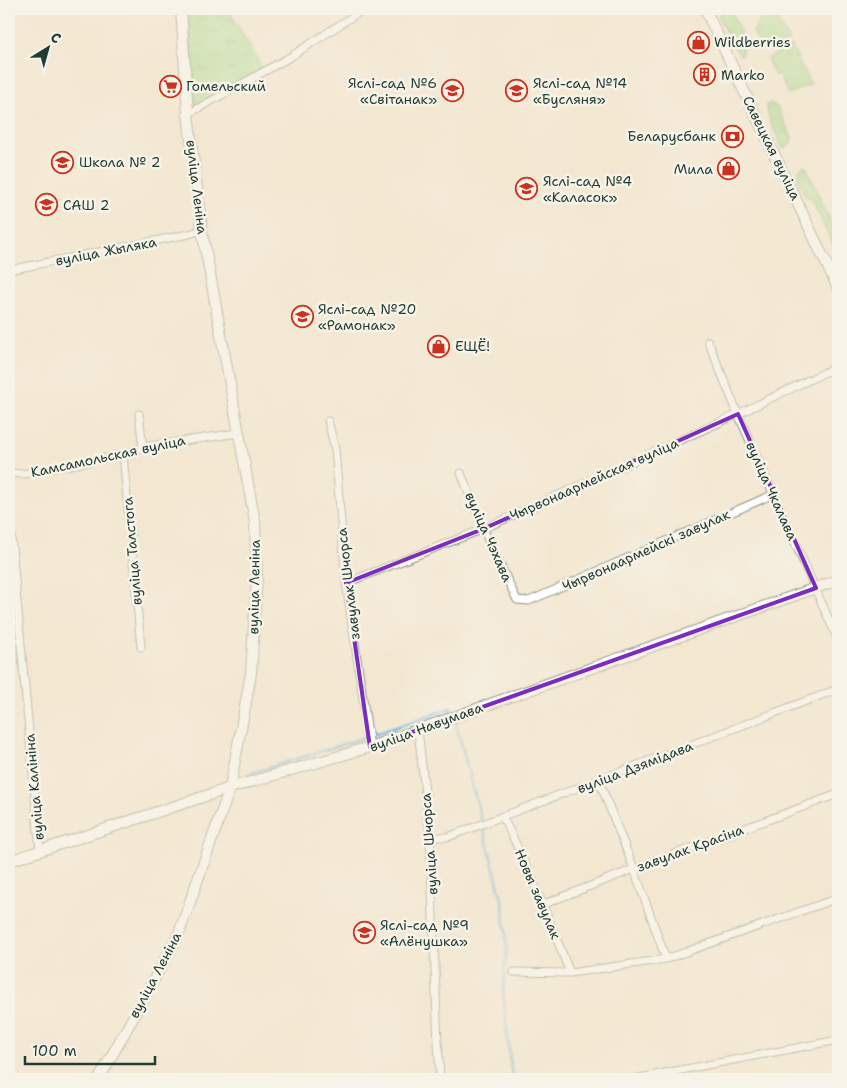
<svg xmlns="http://www.w3.org/2000/svg" width="847" height="1088" font-family="'Shantell Sans',sans-serif">
<style>
.grass{fill:url(#grass-tufts);stroke:#608c60}
.lines{fill:none;stroke-linecap:round;stroke-linejoin:round}
.stream{stroke:#65b6e0;stroke-width:2.5}
.street-casing{stroke:#899282;stroke-width:9}
.secondary-casing{stroke:#899282;stroke-width:12}
.street{stroke:#fff;stroke-width:7}
.secondary{stroke:#fff;stroke-width:10}
.marked{fill:none;stroke:#7b2cbf;stroke-width:4;stroke-linejoin:round}
.labels{text-anchor:middle;dominant-baseline:central;stroke-width:5;stroke-linejoin:round;paint-order:stroke}
.poi-label{font-size:14px;fill:#1f3d34;stroke:#f7f3e8;text-anchor:start}
.street-label{font-size:14px;fill:#1f3d34;stroke:#f7f3e8}
</style>
<defs>
<pattern id="grass-tufts" width="24" height="20" patternUnits="userSpaceOnUse" patternTransform="scale(1.25)"><rect width="24" height="20" fill="#a2db8d"/><path d="M3 7l-1-3M5 7V3M7 7l1-3M15 17l-1-3M17 17v-4M19 17l1-3" fill="none" stroke="#8bbd7a"/></pattern>
</defs>
<rect width="100%" height="100%" fill="#f7f3e8"/>
<filter id="ink" filterUnits="userSpaceOnUse"><feTurbulence type="fractalNoise" baseFrequency=".02" numOctaves="2"/><feDisplacementMap in="SourceGraphic" scale="10" xChannelSelector="R" yChannelSelector="G"/><feConvolveMatrix kernelMatrix="1 2 1 2 8 2 1 2 1" color-interpolation-filters="sRGB"/></filter>
<filter id="wash" filterUnits="userSpaceOnUse"><feTurbulence type="fractalNoise" baseFrequency=".0096" numOctaves="4" result="noise"/><feDisplacementMap in="SourceGraphic" scale="20" xChannelSelector="R" yChannelSelector="G"/><feGaussianBlur stdDeviation="1.12" result="paint"/><feColorMatrix in="noise" values="0 0 0 0 0 0 0 0 0 0 0 0 0 0 0 0 0 1.4 0 .05"/><feComposite in="paint" operator="in"/></filter>
<g filter="url(#wash)">
<rect width="100%" height="100%" fill="#f3e7d1"/>
<path class="grass" d="M188,9H228L264,71L196,110Z
M728,9H730C737,24 746,39 741,56L731,43L718,16Z
M767,9H771L789,41L770,52L766,46L761,48L753,32Z
M791,46L811,84L788,94L779,74L775,76L767,59Z
M771,103L777,107L792,138L790,145L783,149L770,122L766,105Z
M805,165L838,238V255L810,197L805,196C800,185 791,173 805,165Z"/>
<g class="lines">
<path class="stream" d="M455,720L503,903L507,948L503,993L512,1079
M246,775L379,733L451,708L453,715"/>
</g>
</g>
<g filter="url(#ink)">
<g class="lines">
<defs>
<path id="street" d="M188,114L290,57L364,9
M9,270L189,234L202,230
M708,341L738,414L838,640
M139,414L143,447
M328,421L335,449L346,583L370,747
M123,455L141,647
M9,473L23,474L123,455L143,447L238,433
M461,473L483,529L517,600L529,601L774,494
M9,514L40,851
M346,583L483,529L738,414L838,366
M418,730L430,837L437,1021L440,1079
M599,781L634,869L666,959
M502,816C529,867 549,920 570,973
M430,837H448L838,689
M544,904L634,869L838,794
M514,972L570,973L666,959L838,898
M634,1079L838,1040"/>
<path id="secondary" d="M705,9L838,288
M9,861L230,788L370,747L838,580
M99,1079L178,936L230,788L251,674L257,576L255,522L202,230L188,114L181,9"/>
</defs>
<use href="#street" class="street-casing"/>
<use href="#secondary" class="secondary-casing"/>
<use href="#street" class="street"/>
<use href="#secondary" class="secondary"/>
</g>
</g>
<path d="M0 0H847V1088H0ZM738,414L816,588L370,747L346,583L483,529Z" fill="#f3e7d1" fill-opacity=".55" fill-rule="evenodd"/>
<path class="marked" d="M738,414L816,588L370,747L346,583L483,529Z"/>
<defs>
<symbol id="shop-ring" viewBox="-11 -11 22 22"><circle r="9.5" fill="#f7f3e8" stroke="#c8321e" stroke-width="1.5"/><path d="M-5-2.5h2.3a2.7 3.5 0 0 1 5.4 0H5L5.5 6h-11ZM-1.5-2.5h3a1.5 2.3 0 0 0-3 0Z" fill="#c8321e"/></symbol>
<symbol id="building-ring" viewBox="-11 -11 22 22"><circle r="9.5" fill="#f7f3e8" stroke="#c8321e" stroke-width="1.5"/><path d="M-4-6H4V6H1V3H-1V6H-4ZM-2.5-4.3h1.7v1.8h-1.7ZM.8-4.3h1.7v1.8H.8ZM-2.5-1h1.7V.8h-1.7ZM.8-1h1.7V.8H.8Z" fill="#c8321e"/></symbol>
<symbol id="supermarket-ring" viewBox="-11 -11 22 22"><circle r="9.5" fill="#f7f3e8" stroke="#c8321e" stroke-width="1.5"/><path d="M-6-5.5h2.5l.6 2H6L4.5 2H-2.5L-4.4-4H-6ZM-1.5 3.2a1.3 1.3 0 1 0 .1 0ZM3 3.2a1.3 1.3 0 1 0 .1 0Z" fill="#c8321e"/></symbol>
<symbol id="school-ring" viewBox="-11 -11 22 22"><circle r="9.5" fill="#f7f3e8" stroke="#c8321e" stroke-width="1.5"/><path d="M0-5L7-2L0 1L-7-2ZM-4 1L0 2.5L4 1V4Q0 6-4 4Z" fill="#c8321e"/></symbol>
<symbol id="bank-ring" viewBox="-11 -11 22 22"><circle r="9.5" fill="#f7f3e8" stroke="#c8321e" stroke-width="1.5"/><path d="M-6-4H6V4H-6ZM0-2.3a2.3 2.3 0 1 0 0 4.6a2.3 2.3 0 1 0 0-4.6Z" fill="#c8321e"/></symbol>
</defs>
<g fill-rule="evenodd">
<use href="#shop-ring" x="686" y="30" width="25" height="25"/>
<use href="#building-ring" x="692" y="62" width="25" height="25"/>
<use href="#supermarket-ring" x="158" y="74" width="25" height="25"/>
<use href="#school-ring" x="440" y="78" width="25" height="25"/>
<use href="#school-ring" x="504" y="78" width="25" height="25"/>
<use href="#bank-ring" x="720" y="124" width="25" height="25"/>
<use href="#school-ring" x="50" y="150" width="25" height="25"/>
<use href="#shop-ring" x="716" y="156" width="25" height="25"/>
<use href="#school-ring" x="514" y="176" width="25" height="25"/>
<use href="#school-ring" x="34" y="192" width="25" height="25"/>
<use href="#school-ring" x="290" y="304" width="25" height="25"/>
<use href="#shop-ring" x="426" y="334" width="25" height="25"/>
<use href="#school-ring" x="352" y="920" width="25" height="25"/>
</g>
<g class="labels">
<g class="poi-label">
<text x="714" y="42">Wildberries</text>
<text x="721" y="75">Marko</text>
<text x="437" y="83" text-anchor="end">Яслі-сад №6<tspan x="437" dy="16">«Світанак»</tspan></text>
<text x="533" y="83">Яслі-сад №14<tspan x="533" dy="16">«Бусляня»</tspan></text>
<text x="186" y="86">Гомельский</text>
<text x="716" y="136" text-anchor="end">Беларусбанк</text>
<text x="79" y="162">Школа № 2</text>
<text x="713" y="169" text-anchor="end">Мила</text>
<text x="543" y="181">Яслі-сад №4<tspan x="543" dy="16">«Каласок»</tspan></text>
<text x="63" y="205">САШ 2</text>
<text x="318" y="309">Яслі-сад №20<tspan x="318" dy="16">«Рамонак»</tspan></text>
<text x="455" y="346">ЕЩЁ!</text>
<text x="380" y="925">Яслі-сад №9<tspan x="380" dy="16">«Алёнушка»</tspan></text>
</g>
<g class="street-label">
<text transform="translate(772 148) rotate(64)">Савецкая вуліца</text>
<text transform="translate(197 187) rotate(83)">вуліца Леніна</text>
<text transform="translate(106 251) rotate(-11)">вуліца Жыляка</text>
<text transform="translate(108 456) rotate(-12)">Камсамольская вуліца</text>
<text transform="translate(594 479) rotate(-24)">Чырвонаармейская вуліца</text>
<text transform="translate(772 491) rotate(66)">вуліца Чкалава</text>
<text transform="translate(489 537) rotate(66)">вуліца Чэхава</text>
<text transform="translate(646 550) rotate(-24)">Чырвонаармейскі завулак</text>
<text transform="translate(132 551) rotate(-95)">вуліца Талстога</text>
<text transform="translate(348 584) rotate(-97)">завулак Шчорса</text>
<text transform="translate(254 587) rotate(-89)">вуліца Леніна</text>
<text transform="translate(426 727) rotate(-20)">вуліца Навумава</text>
<text transform="translate(635 767) rotate(-21)">вуліца Дзямідава</text>
<text transform="translate(34 787) rotate(-95)">вуліца Калініна</text>
<text transform="translate(429 844) rotate(-94)">вуліца Шчорса</text>
<text transform="translate(690 848) rotate(-20)">завулак Красіна</text>
<text transform="translate(538 894) rotate(67)">Новы завулак</text>
<text transform="translate(155 975) rotate(-62)">вуліца Леніна</text>
</g>
</g>
<rect width="847" height="1088" fill="none" stroke="#f7f3e8" stroke-width="30"/>
<g transform="translate(48 48) rotate(37)" stroke="#f7f3e8" stroke-width="4" paint-order="stroke">
<path d="M0-4L9 19L0 12L-9 19Z" fill="#1f3d34"/>
<text y="-8" font-size="14" font-weight="bold" text-anchor="middle" fill="#1f3d34">С</text>
</g>
<path d="M25 1056v8h130v-8" fill="none" stroke="#1f3d34" stroke-width="2.5"/>
<text x="32" y="1056" font-size="15" fill="#1f3d34" stroke="#f7f3e8" stroke-width="4" paint-order="stroke">100 m</text>
</svg>
